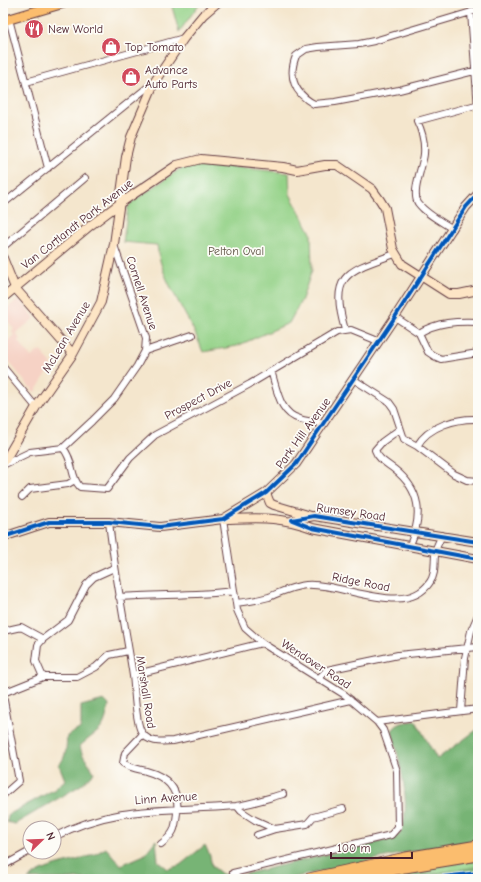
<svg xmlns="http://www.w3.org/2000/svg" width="481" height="882" font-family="'Comic Neue',sans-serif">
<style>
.built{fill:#f6d2c5}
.green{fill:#94d288;stroke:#6f785a}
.forest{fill:#77b474;stroke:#606a50}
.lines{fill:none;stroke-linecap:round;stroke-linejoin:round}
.street-casing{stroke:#643d43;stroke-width:8}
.secondary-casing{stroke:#643d43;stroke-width:10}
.primary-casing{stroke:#643d43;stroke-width:11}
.highway-casing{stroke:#643d43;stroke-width:13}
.street{stroke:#fff;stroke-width:6}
.secondary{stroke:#fde5c5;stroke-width:8}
.primary{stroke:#fbbd6e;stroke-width:9}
.highway{stroke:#fbbd6e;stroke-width:11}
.cycleway-casing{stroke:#fdfcf7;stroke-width:6}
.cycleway{stroke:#0057b8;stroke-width:4}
.labels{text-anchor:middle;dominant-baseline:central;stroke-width:3.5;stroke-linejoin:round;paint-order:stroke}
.poi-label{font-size:12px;fill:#4a1f2b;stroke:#fdfcf7;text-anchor:start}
.street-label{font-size:12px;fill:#4a1f2b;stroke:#fdfcf7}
.park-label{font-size:12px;fill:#605547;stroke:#fdfcf7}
</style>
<rect width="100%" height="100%" fill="#fdfcf7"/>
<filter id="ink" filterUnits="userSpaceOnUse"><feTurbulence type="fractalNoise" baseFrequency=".025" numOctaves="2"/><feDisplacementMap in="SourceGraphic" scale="8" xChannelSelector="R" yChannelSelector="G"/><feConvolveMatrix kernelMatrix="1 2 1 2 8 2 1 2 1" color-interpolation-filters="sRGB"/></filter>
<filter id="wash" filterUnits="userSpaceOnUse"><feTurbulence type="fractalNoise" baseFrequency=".012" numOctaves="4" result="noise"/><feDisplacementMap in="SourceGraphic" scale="16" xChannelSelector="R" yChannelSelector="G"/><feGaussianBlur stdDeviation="0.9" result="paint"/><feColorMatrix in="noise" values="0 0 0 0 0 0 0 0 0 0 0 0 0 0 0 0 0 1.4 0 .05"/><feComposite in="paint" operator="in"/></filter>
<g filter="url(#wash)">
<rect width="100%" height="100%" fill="#f4e6cd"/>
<path class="built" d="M19,299L35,318L16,333L20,339L18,341L31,357L40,350L52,365L35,392L32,390V387L30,388L4,355L3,351V345L14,335L12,332L14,329L4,316L7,313L5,310Z"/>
<path class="green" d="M171,3H200L179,32Z
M199,163L289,173L290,194L311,233L312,270L302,299L289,323L237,346L203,352C198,340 193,327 186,316C174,293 160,272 157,245L123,242L128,207L131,203L180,169Z
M478,860V879H379L448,863Z"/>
<path class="forest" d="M104,700L109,705C103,734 100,728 80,746C83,761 89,760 94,773L81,785L15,824L7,822L8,815L55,789L65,780L59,765C67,756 66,747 67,736L81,728V706Z
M416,721L437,759L478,729V840L408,852L287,879H28C51,861 82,864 106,848L121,865L144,855L156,840L158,861L168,869L180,865L205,845L210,856L212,866L222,874L237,876L387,840L400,834C413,804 399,761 392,731C397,722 406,722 416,721Z
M478,867V879H414L416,876Z"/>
</g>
<g filter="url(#ink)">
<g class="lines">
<defs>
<path id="street" d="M478,10L374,41L359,44L318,47L306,49L296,56C288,76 294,93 314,104L335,102L399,90L478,70
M471,12L478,109
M9,19L48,168
M26,82L184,38
M3,204L154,82
M453,229C442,222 426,214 418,203C411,192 423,166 424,154C425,142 422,131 417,121L476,105
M3,247L85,178
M395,317L419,333L428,352L434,356L441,359L478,353
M345,330C329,274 347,271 395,254
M419,333C437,322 457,321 478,322
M145,351L192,335
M3,367L36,407
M271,371C277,388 279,414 300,419C308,422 316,422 324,423
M353,379L389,402L394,409L404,439L417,446L454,474L467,480L478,481
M400,429L382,442L375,450C378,459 386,463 394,469C421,490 423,515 410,545
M417,446C428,426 457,418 478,419
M63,448C74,460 70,477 80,487L107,489L130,458L155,435L250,384L337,332L351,330L378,341
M3,465L30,452L63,448L92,421L114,399L137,366L145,351L146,338L143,329L114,245
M22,497L30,489L68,484L75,480
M223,519L237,610L245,628L262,643L345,695L377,722L383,730L397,771L398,827L391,835L233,873
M109,522C115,574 125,625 133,676C135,690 135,720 141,731C147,743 161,742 173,741L351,700
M119,597C158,594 195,596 234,591
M236,603C247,602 258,600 269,597C281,592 293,586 306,585C342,582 406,619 430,582C437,573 433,560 436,549C437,545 440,540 442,535
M3,631L21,627L43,639
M133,675L262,643
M43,677L36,661L38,645L43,639L68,620L86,585L94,577L114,568
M318,679L327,670L398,655L478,647
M3,693L43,677H77L96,667L109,655L128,651
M3,695L19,781L3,795
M461,711L465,658L471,631L478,615
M377,722L478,709
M143,734L125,753L123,763C130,768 138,769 146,771C168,777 180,790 177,813C175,830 174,834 161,844
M237,806L241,811L255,820L275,829L307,824L313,817L343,809
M257,835L275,829
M54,837C116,804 169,812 236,806C251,804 268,798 283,794
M3,866L30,851"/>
<path id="secondary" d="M3,258L15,288L73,354
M3,298L91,225L119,204L177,165L201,159L283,167L297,170L325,165H337L372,189L380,200L385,208L393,249L402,264L449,294H459L478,290
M3,464L36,407L73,354L101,302L114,244L126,157L131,137L155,81L184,38L203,15L217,3
M266,493L270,503L274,505L311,516
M226,519C260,518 279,516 312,528L478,559
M293,520L314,516L478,542
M3,537L49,522H109L160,527L223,519L266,493L296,464L395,317L466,207L478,194"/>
<path id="primary" d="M3,21L64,3"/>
<path id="highway" d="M309,879L406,858L478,846
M350,879L405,867L478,855"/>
</defs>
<use href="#street" class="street-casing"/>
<use href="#secondary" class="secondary-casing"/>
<use href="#primary" class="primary-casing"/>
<use href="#highway" class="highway-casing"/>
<use href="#street" class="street"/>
<use href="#secondary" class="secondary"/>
<use href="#primary" class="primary"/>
<use href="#highway" class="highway"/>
<defs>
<path id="cycleway" d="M292,520L312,528L478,559
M292,520L314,516L478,542
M3,537L49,522H109L160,527L223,519L266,493L296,464L395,317L466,207L478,194
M426,879L478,873"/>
</defs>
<use href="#cycleway" class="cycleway-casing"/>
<use href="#cycleway" class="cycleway"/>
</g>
</g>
<defs>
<symbol id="restaurant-disc" viewBox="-11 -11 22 22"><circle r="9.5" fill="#d1495b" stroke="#fdfcf7"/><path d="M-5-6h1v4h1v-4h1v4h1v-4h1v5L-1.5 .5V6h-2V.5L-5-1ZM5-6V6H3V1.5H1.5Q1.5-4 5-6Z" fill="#fff"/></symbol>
<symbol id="shop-disc" viewBox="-11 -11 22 22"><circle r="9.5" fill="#d1495b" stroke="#fdfcf7"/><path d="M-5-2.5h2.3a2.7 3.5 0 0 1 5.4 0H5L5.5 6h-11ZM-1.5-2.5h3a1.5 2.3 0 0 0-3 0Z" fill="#fff"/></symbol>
</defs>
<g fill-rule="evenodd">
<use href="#restaurant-disc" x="23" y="18" width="22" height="22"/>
<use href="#shop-disc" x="100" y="36" width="22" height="22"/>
<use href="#shop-disc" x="120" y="66" width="22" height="22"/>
</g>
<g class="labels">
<g class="poi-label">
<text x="48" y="29">New World</text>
<text x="125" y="47">Top Tomato</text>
<text x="145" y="70">Advance<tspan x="145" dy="14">Auto Parts</tspan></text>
</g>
<g class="street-label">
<text transform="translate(77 224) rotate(-38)">Van Cortlandt Park Avenue</text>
<text transform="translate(142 293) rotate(72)">Cornell Avenue</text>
<text transform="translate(66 337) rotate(-59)">McLean Avenue</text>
<text transform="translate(198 399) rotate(-28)">Prospect Drive</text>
<text transform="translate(303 433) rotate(-54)">Park Hill Avenue</text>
<text transform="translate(351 512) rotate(8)">Rumsey Road</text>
<text transform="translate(361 582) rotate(11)">Ridge Road</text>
<text transform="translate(316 664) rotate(33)">Wendover Road</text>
<text transform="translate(146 692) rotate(81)">Marshall Road</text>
<text transform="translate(166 798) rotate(-4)">Linn Avenue</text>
</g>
<g class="park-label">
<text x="236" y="251">Pelton Oval</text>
</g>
</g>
<rect width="481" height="882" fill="none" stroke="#fdfcf7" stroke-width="16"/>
<g transform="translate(42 840) rotate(67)"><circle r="19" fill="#fdfcf7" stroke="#b5a4a5"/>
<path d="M0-3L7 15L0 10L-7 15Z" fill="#d1495b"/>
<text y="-6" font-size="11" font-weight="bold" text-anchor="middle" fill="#4a1f2b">N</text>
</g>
<path d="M331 852v6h81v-6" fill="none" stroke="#4a1f2b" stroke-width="2"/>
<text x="337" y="852" font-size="12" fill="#4a1f2b" stroke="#fdfcf7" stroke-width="3" paint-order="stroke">100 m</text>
</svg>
